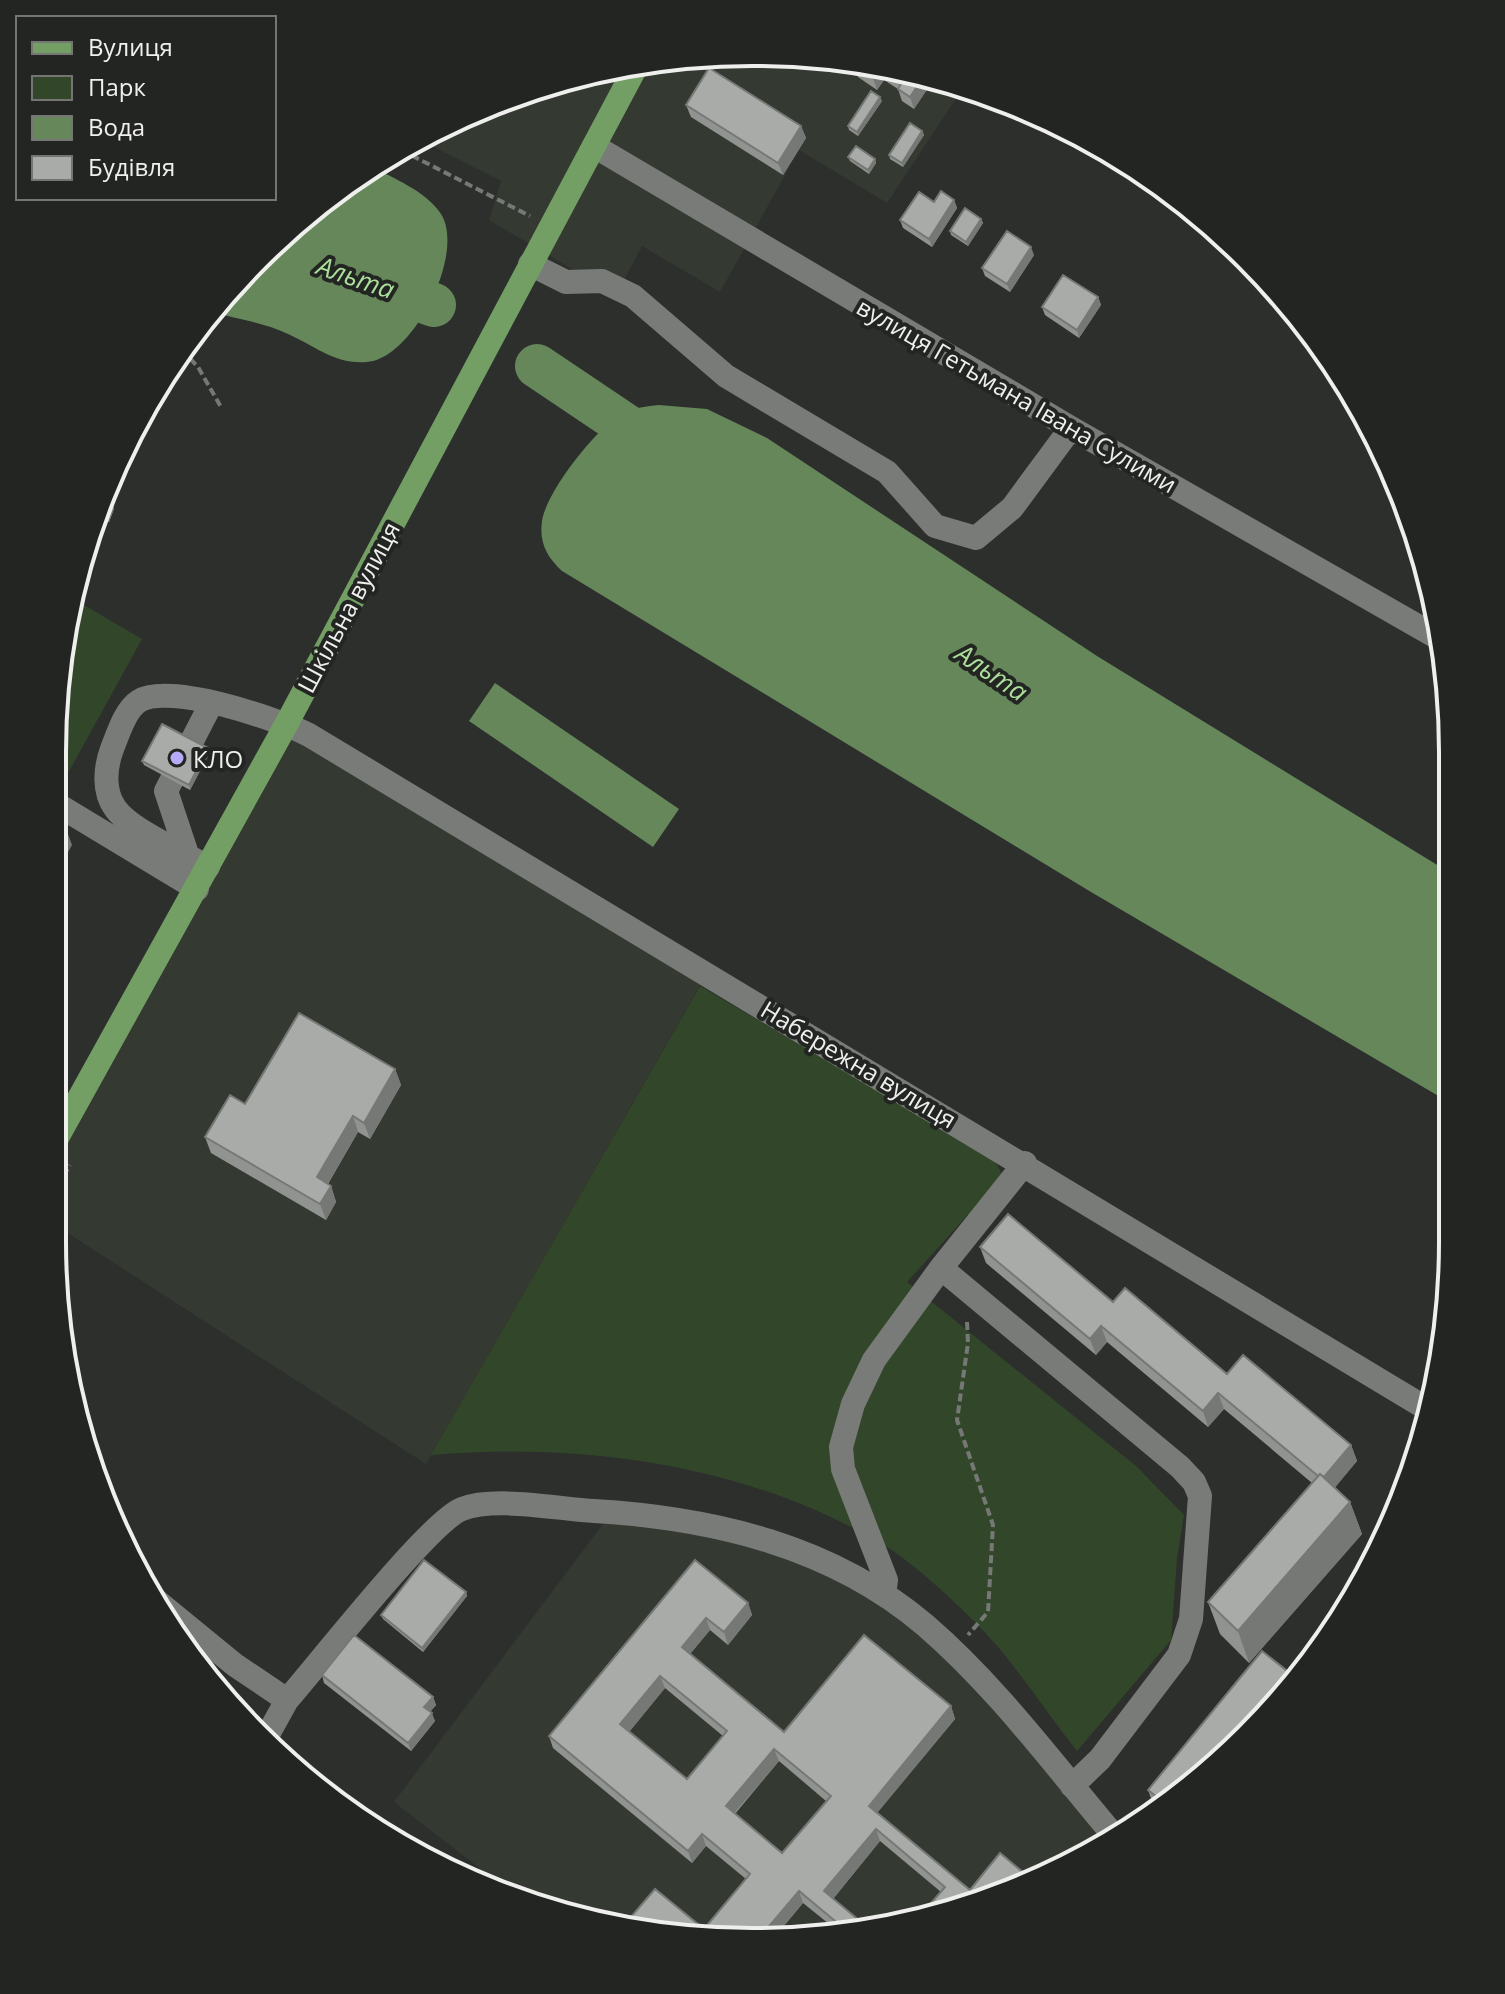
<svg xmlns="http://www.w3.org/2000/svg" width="1505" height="1994" font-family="'Open Sans',sans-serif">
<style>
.built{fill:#343932}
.green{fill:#32472a}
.water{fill:#65875a}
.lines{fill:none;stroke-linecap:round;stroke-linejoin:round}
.river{stroke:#65875a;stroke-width:44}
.path{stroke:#767876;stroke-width:4;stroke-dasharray:8 4;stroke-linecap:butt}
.minor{stroke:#797b78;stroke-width:24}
.major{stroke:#739f64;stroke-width:24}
.wall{fill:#919390;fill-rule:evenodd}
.shaded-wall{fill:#767876}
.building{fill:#a9aba8;stroke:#767876;stroke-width:2;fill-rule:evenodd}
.poi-dot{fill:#b4acf9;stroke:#232523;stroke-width:3}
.labels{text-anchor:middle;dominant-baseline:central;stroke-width:8;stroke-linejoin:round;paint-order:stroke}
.street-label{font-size:24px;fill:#eff0ee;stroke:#232523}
.poi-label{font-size:24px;fill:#eff0ee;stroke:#232523;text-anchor:start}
.water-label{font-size:26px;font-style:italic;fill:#abde9a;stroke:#232523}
.rim{fill:none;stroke:#eff0ee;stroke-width:4}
</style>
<rect width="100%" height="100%" fill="#2d2f2d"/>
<path class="built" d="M752,52L889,65L963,88L887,203L799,150L720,292L642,246L616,295L489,220L501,181L420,140L484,106L615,66Z
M287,723L707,973L426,1464L52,1223V1147Z
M612,1512L770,1541L926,1626L1115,1837L978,1905L798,1941L615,1928L513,1894L394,1802Z"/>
<path class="green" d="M72,598L142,639L67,775L53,771V707Z
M700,986L994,1159L1003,1176L907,1282L1136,1466L1184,1515L1177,1558L1171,1640L1077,1751C1044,1709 1013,1660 975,1622C953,1600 909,1559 882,1544C749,1465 583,1442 431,1455Z"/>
<path class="water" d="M370,166C393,178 426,191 441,214C466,253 413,359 367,362C336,365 315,346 288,334C265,323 237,319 212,312Z
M659,405L707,409L767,438L1097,656L1447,871V1101L1091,892L562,571C547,557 539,543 542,521C546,492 597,427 623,413C634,408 647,406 659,405Z
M495,683L679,809L653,847L469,721Z"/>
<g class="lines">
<path class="river" d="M278,250L434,305
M537,366L665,452"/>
<path class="path" d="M401,150L530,216
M182,350L198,367L221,407
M52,1197L70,1165
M967,1322L968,1343L957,1420L993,1525L988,1612L968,1635"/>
<path class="minor" d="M594,146L1071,428L1442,640
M530,264L566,282L602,281L633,296L726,376L887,472L935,526L976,538L1012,508L1071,428
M53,802L197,889
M187,854L166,791L211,704
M208,867C184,853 130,830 115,808C103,791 105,768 112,749C118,734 125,710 139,701C169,682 278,719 309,735L1429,1410
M1025,1163L941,1268L1180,1467L1194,1482L1200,1496L1191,1619L1179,1655L1100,1759L1072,1786
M147,1593L235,1665L287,1700C317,1666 430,1521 462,1509C495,1496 558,1509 594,1511C713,1518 832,1546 925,1625C997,1687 1054,1765 1115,1837
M884,1594L886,1580L843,1469L841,1447L853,1404L874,1360L941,1268
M266,1738L287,1700"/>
<path class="major" d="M52,1147L287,723L638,63"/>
</g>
<path class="wall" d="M856,62L934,79L914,109L902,101L898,89L884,80L877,90L858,77L854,65Z
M882,101L858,136L849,130L848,126Z
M686,105L801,126L806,138L783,175L691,117Z
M922,131L924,135L903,167L890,159L889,155Z
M848,157L875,159L876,163L869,174L850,161Z
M954,200L957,208L932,247L903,228L900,220L934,202Z
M981,219L983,223L968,246L951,235L950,231Z
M1034,255L1010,292L985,276L982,268Z
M1098,297L1101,305L1079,338L1045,315L1042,307Z
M130,438L133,446L116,486L109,483L124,442Z
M104,497L111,500L114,509L109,522L101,519L82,563L79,562Z
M210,752L190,790L144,765L142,761Z
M395,1069L401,1085L370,1139L358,1132L328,1184L331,1186L336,1202L326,1220L211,1153L205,1137L245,1104Z
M980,1247L1113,1302L1227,1374L1351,1445L1357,1461L1335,1487L1350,1502L1362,1534L1249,1663L1220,1634L1208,1602L1312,1483L1224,1409L1208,1427L1107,1342L1096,1355L986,1263Z
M695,1560L748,1603L752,1615L728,1645L710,1630L690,1654L784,1732L951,1706L955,1719L877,1813L978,1905L941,1892L880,1841L833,1899L867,1927L839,1932L803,1903L773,1939L635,1930L630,1918L704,1929L746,1879L706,1846L692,1863L553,1748L549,1736ZM665,1688L723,1736L687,1779L629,1732ZM779,1761L826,1801L782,1853L735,1814Z
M466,1592L467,1596L423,1652L383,1619L381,1615Z
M322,1675L433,1697L436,1705L430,1712L435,1721L411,1751L324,1683Z
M1248,1736L1156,1812L1148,1790Z"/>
<path class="shaded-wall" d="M880,68L884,80L877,90L873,78Z
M924,76L934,79L914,109L910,97Z
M880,97L882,101L858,136L857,132Z
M801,126L806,138L783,175L778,163Z
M922,131L924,135L903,167L902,163Z
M875,159L876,163L869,174L868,170Z
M954,200L957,208L932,247L929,239Z
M981,219L983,223L968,246L966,242Z
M1031,247L1034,255L1010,292L1007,284Z
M1098,297L1101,305L1079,338L1077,330Z
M159,387L143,425L140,417Z
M130,438L133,446L116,486L113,478Z
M111,500L114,509L109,522L106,514Z
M98,511L101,519L82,563L81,559Z
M208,748L210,752L190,790L189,785Z
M66,829L72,845L53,879V853Z
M395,1069L401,1085L370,1139L364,1123Z
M353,1116L358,1132L322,1193L317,1177Z
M331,1186L336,1202L326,1220L320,1204Z
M1101,1326L1107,1342L1096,1355L1090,1339Z
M1218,1393L1224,1409L1208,1427L1203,1411Z
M1351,1445L1357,1461L1328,1496L1322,1480Z
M1350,1502L1362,1534L1249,1663L1238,1631Z
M466,1592L467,1596L423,1652L422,1648Z
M748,1603L752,1615L728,1645L724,1632Z
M706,1618L710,1630L686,1659L682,1647Z
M660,1676L665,1688L625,1737L620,1724Z
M433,1697L436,1705L427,1715L424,1707Z
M951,1706L955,1719L873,1818L869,1806Z
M432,1713L435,1721L411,1751L408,1743Z
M774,1749L779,1761L730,1818L726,1806Z
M876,1829L880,1841L829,1904L824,1891Z
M702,1834L706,1846L692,1863L688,1851Z
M799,1891L803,1903L773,1939L759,1938Z"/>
<path class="building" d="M856,62L889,65L924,76L910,97L898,89L902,82L880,68L873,78L854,65Z
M709,68L801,126L778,163L686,105Z
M871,91L880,97L857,132L848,126Z
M910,123L922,131L902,163L889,155Z
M856,146L875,159L868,170L848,157Z
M941,191L954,200L929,239L900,220L919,192L934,202Z
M965,208L981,219L966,242L950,231Z
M1007,231L1031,247L1007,284L982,268Z
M1063,275L1098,297L1077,330L1042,307Z
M128,437L130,438L113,478L111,477L124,442Z
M104,497L111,500L106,514L99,511Z
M162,724L208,748L189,785L142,761Z
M53,822L66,829L53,853Z
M299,1013L395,1069L364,1123L353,1116L317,1177L331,1186L320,1204L205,1137L230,1095L245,1104Z
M1008,1214L1113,1302L1125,1288L1227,1374L1243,1355L1351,1445L1324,1477L1320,1474L1318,1476L1218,1393L1203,1411L1101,1326L1090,1339L980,1247Z
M1320,1474L1350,1502L1238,1631L1208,1602Z
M424,1560L466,1592L422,1648L381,1615Z
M695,1560L748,1603L724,1632L706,1618L682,1647L784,1732L864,1635L951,1706L869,1806L970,1890L1000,1853L1031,1879L978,1905L920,1916L945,1887L876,1829L824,1891L867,1927L847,1931L799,1891L759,1938L645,1930L630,1918L655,1889L704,1929L750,1874L702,1834L688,1851L549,1736ZM660,1676L727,1731L687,1779L620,1724ZM774,1749L831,1796L782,1853L726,1806Z
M354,1635L433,1697L424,1707L432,1713L408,1743L322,1675Z
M1262,1651L1296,1678L1248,1736L1166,1804L1148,1790Z"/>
<circle class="poi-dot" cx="177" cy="758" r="8"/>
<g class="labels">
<g class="street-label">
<text transform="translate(1017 395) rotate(30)">вулиця Гетьмана Івана Сулими</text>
<text transform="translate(348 607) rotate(-62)">Шкільна вулиця</text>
<text transform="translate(859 1064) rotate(31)">Набережна вулиця</text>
</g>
<g class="poi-label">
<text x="193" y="758">КЛО</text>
</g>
<g class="water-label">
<text transform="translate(356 277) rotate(19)">Альта</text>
<text transform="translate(992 672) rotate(34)">Альта</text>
</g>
</g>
<path d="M0 0H1505V1994H0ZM752 66H753A686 686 0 0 1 1439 752V1242A686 686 0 0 1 753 1928H752A686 686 0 0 1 66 1242V752A686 686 0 0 1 752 66Z" fill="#232523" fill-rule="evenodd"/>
<path class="rim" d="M752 66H753A686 686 0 0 1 1439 752V1242A686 686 0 0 1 753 1928H752A686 686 0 0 1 66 1242V752A686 686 0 0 1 752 66Z"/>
<rect x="16" y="16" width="260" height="184" fill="#232523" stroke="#757674" stroke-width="2"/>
<rect x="32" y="42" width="40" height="12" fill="#739f64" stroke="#757674" stroke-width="2"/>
<text x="88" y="56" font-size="24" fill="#eff0ee">Вулиця</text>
<rect x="32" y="76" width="40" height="24" fill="#32472a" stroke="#757674" stroke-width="2"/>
<text x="88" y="96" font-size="24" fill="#eff0ee">Парк</text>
<rect x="32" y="116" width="40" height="24" fill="#65875a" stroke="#757674" stroke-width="2"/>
<text x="88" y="136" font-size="24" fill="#eff0ee">Вода</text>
<rect x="32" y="156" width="40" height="24" fill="#a9aba8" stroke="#757674" stroke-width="2"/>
<text x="88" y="176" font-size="24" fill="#eff0ee">Будівля</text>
</svg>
